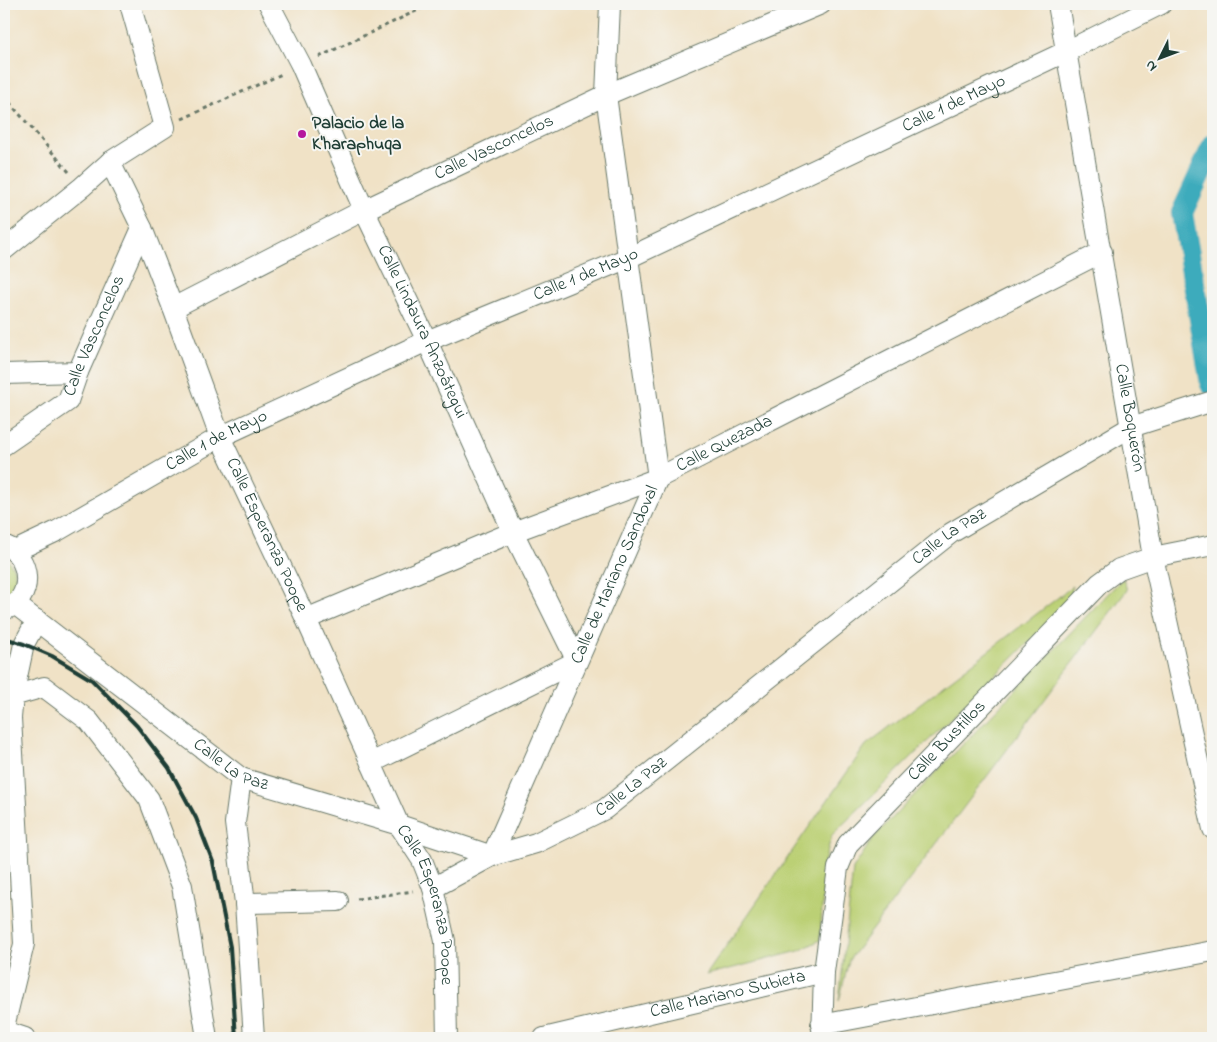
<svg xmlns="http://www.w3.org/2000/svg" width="1217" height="1042" font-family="'Indie Flower',sans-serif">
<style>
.green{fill:#bbd074;stroke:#6d8654}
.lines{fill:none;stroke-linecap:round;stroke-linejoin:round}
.canal{stroke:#3dabbc;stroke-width:22}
.minor-casing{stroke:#687767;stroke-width:22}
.path{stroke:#687767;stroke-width:3;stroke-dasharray:4 4;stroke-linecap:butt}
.minor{stroke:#fff;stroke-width:20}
.rail{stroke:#1f3d34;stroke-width:4}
.poi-dot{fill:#b5179e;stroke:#f6f6f2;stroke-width:2}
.labels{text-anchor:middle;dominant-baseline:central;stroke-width:4;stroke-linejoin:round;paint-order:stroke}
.street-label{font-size:18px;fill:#1f3d34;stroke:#f6f6f2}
.poi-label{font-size:18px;font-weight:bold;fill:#1f3d34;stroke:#f6f6f2;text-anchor:start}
</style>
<rect width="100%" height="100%" fill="#f6f6f2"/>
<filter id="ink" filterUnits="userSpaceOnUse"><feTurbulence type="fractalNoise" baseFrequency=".02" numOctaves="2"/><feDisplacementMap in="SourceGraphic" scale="10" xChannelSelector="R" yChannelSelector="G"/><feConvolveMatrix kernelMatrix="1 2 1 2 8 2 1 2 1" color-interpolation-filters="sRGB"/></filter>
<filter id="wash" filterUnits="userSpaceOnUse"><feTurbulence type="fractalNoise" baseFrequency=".0096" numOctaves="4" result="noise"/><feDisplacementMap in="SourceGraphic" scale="20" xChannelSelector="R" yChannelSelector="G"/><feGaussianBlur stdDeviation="1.12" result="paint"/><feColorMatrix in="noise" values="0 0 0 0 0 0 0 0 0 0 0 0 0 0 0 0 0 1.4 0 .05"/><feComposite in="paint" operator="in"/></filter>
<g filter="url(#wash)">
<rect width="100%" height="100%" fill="#f0e2c6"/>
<path class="green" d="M4,557C18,567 21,589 4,598Z
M1123,578L1127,590L849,960L839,1001L853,869L873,838Z
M1073,586L1069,603L832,835L825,859L820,940L799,951L706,975L866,745Z"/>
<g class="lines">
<path class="canal" d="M1211,384L1182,213L1213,145"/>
</g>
</g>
<g filter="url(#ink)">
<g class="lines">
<defs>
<g id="minor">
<path id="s1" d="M269,4L301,65L364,210L427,341L513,532L577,661"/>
<path id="s2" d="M1058,4L1153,557L1213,829"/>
<path id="s3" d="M110,162L142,228L173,308L220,437L306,619L399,825L422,860L433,888L445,941L447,1038"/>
<path d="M4,250L82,187L110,162L165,127L130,4"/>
<path id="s4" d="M173,308L364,210L606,95L821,4"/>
<path d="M4,374L78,372"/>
<path id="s5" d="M4,445L68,401L78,372L142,228"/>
<path d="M4,545C32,556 35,600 4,610"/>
<path id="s6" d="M15,551L57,531L220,437L427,341L628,258L1067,51L1161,4"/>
<path id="s7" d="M15,604L241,778L399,825L492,856L536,843L605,809L951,533L1131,427L1213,401"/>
<path id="s8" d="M306,619L513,532L658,478L1102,252"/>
<path d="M4,694L13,696L44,687L89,721L149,799L182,886L207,1038"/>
<path d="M371,763L577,661"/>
<path d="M241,778L235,823L245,903L254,1038"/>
<path id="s9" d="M433,888L492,856L658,478L606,95L610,4"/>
<path d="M245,903L338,901"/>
<path d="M821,1025L1213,951"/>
<path d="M4,1027L24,944L11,718L13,696L24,644L37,620"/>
<path d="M4,1031L25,1038"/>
<path id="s10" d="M544,1038L824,972"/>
<path id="s11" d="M822,1038L824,972L838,868L848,844L1100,583L1119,569L1153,557L1213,545"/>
</g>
</defs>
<use href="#minor" class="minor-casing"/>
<path class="path" d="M319,57L431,4
M4,96L69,172
M182,119L284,73
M357,899L413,891"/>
<use href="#minor" class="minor"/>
<path class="rail" d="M4,638L24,644L52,656L92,680L137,726L169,768L196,818L213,862L230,947L236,1038"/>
</g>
</g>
<circle class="poi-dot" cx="302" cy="134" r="5"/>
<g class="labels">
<g class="street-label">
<text stroke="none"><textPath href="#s6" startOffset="1041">Calle 1 de Mayo</textPath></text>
<text stroke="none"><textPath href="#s4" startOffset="359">Calle Vasconcelos</textPath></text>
<text stroke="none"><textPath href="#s6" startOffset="635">Calle 1 de Mayo</textPath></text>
<text stroke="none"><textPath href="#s1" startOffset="362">Calle Lindaura Anzoátegui</textPath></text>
<text stroke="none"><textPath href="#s5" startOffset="148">Calle Vasconcelos</textPath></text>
<text stroke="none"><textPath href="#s2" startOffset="420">Calle Boquerón</textPath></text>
<text stroke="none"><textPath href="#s6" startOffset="230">Calle 1 de Mayo</textPath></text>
<text stroke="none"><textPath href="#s8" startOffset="454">Calle Quezada</textPath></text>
<text stroke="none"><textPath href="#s3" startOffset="405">Calle Esperanza Poope</textPath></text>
<text stroke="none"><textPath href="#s7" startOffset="1110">Calle La Paz</textPath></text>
<text stroke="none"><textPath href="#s9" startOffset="374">Calle de Mariano Sandoval</textPath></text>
<text stroke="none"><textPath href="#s11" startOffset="340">Calle Bustillos</textPath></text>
<text stroke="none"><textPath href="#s7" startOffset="270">Calle La Paz</textPath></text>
<text stroke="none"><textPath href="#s7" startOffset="705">Calle La Paz</textPath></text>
<text stroke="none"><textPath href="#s3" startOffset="810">Calle Esperanza Poope</textPath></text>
<text stroke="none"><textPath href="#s10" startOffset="189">Calle Mariano Subieta</textPath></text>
</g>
<g class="poi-label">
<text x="312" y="124">Palacio de la<tspan x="312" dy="21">K'haraphuqa</tspan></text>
</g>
</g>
<rect width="1217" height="1042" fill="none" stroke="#f6f6f2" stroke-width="20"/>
<g transform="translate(1160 58) rotate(228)" stroke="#f6f6f2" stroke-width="4" paint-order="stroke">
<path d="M0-4L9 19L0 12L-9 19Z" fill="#1f3d34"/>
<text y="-8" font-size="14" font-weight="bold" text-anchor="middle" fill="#1f3d34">N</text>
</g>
</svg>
